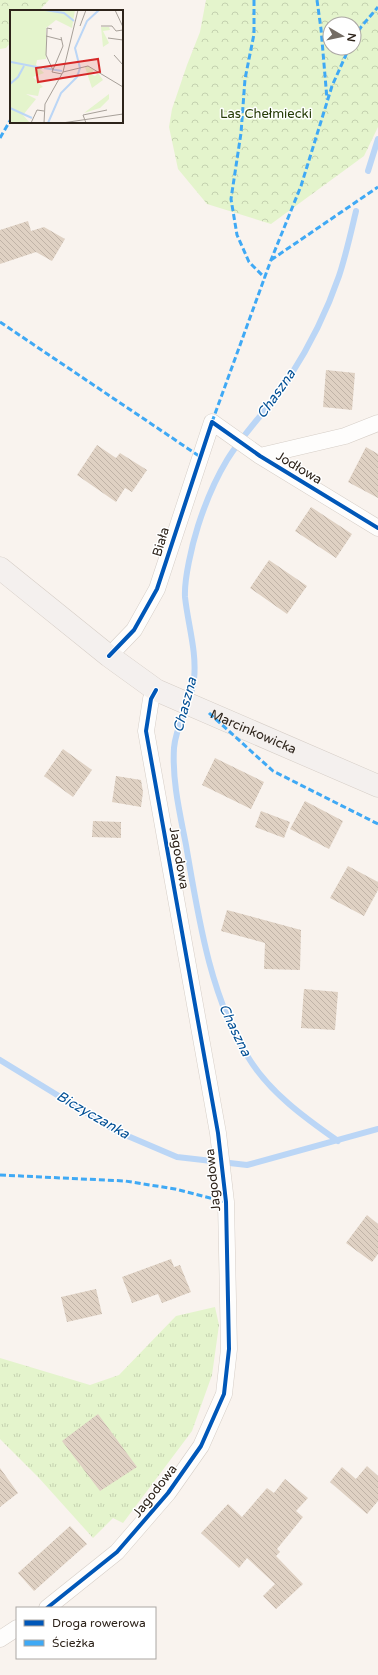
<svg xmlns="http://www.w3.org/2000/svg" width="378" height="1675" font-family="'Varela Round',sans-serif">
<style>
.grass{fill:url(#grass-tufts)}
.forest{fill:url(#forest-crowns);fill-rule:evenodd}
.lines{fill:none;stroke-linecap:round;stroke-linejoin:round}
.stream{stroke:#bbd6f6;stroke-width:6}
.building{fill:url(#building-back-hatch)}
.street-casing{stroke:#d6cec7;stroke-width:17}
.secondary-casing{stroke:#d6cec7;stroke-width:23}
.street{stroke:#fefdfc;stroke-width:16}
.secondary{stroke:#f4f0ee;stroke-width:22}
.quiet{stroke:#3fa9f5;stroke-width:3;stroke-dasharray:6 3;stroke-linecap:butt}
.cycleway-casing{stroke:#fff;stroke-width:6}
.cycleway{stroke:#0057b8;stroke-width:4}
.labels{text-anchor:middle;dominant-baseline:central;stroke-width:3;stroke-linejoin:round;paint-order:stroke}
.park-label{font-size:13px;fill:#263b07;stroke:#fff}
.street-label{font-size:13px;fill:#2d231a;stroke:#fff}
.water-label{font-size:14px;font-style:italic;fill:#004f95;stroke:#fff}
.inset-river{fill:none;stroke:#bbd6f6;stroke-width:2}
.inset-road{fill:none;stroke:#a7a099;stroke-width:1}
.view{fill:#d62828;fill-opacity:0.15;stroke:#d62828;stroke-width:2}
.inset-edge{fill:none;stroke:#2d231a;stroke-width:2}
</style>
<defs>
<pattern id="grass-tufts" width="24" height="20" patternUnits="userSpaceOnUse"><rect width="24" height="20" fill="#e4f4cc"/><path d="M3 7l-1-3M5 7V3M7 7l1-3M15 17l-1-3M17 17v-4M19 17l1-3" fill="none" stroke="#c4d1af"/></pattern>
<pattern id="forest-crowns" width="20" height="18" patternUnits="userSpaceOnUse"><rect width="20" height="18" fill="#e4f4cc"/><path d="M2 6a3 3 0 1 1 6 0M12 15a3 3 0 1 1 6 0" fill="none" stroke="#c4d1af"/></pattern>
<pattern id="building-back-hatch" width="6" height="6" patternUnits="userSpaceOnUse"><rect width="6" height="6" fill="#dfd1c3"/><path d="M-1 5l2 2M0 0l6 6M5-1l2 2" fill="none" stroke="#c0b3a7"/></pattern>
</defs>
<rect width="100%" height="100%" fill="#f9f3ee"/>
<path class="grass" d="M215,1307L219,1325L212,1375L192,1431L123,1523L113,1518L93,1538L39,1478L0,1439V1358L90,1385L119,1375L176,1316Z"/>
<path class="forest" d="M0,0H49L39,11H11V42L6,48L0,49Z
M206,0H378V127L364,156L271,224L207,204L178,169L169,127L172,109L187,65L200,32ZM330,24H354V48H330Z"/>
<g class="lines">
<path class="stream" d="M368,171L378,139
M0,1060L116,1131L177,1157L247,1165L378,1129
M338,1141C305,1118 269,1092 248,1057C210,997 198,915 186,845C180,814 172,781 174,748C176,723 192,703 194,679C197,652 188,625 185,597C184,579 192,545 198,526C205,504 215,480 227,460C245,431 271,406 289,378C309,347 327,311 339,276C346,255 351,232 356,211"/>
</g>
<path class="building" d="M28,221L31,231L44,227L65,239L52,261L36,252L0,264V230Z
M326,370L355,373L352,410L323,407Z
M97,445L116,458L120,453L147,470L132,492L125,488L116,502L77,475Z
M366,447L378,454V498L348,482Z
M311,507L352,534L336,558L295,531Z
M269,560L307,586L287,614L250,588Z
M63,749L92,770L73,797L44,776Z
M215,758L264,782L251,809L202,785Z
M116,776L141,780L143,792L141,807L112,802Z
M305,801L343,821L329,849L290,829Z
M261,811L290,822L284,838L255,827Z
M93,821L121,822V838L92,837Z
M348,866L378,882V890L364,916L330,898Z
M227,910L301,930L300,970L264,969L265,943L221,931Z
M304,989L338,992L335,1030L301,1028Z
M367,1215L378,1224V1254L372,1262L346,1243Z
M171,1259L174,1267L180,1265L191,1292L162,1303L158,1294L132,1303L122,1277Z
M96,1289L102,1314L67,1322L61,1297Z
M98,1414L137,1467L100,1491L62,1441Z
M367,1466L378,1476V1501L367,1514L330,1482L342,1467L356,1479Z
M0,1468L18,1493L0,1507Z
M285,1479L308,1498L296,1511L303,1517L277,1549L280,1552L276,1556L303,1584L276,1609L263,1596L275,1584L247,1558L239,1568L201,1533L228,1504L242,1517L267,1488L274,1493Z
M70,1526L87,1544L34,1591L18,1573Z"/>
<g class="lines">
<defs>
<path id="street" d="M260,456L345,436L378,423
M109,656L134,630L157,589L212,422L260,456L378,528
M47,1608L117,1552L168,1493L201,1446L224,1394L229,1349L226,1202L218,1133L146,731L151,699L156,690
M0,1639L17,1628"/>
<g id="secondary">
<path id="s1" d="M0,568L109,656L156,690L378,786"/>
</g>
</defs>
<use href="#street" class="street-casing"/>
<use href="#secondary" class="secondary-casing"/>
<use href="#street" class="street"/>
<use href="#secondary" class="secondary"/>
<path class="quiet" d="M254,0V34L245,79L241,133L231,199L237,235L249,262L265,278
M317,0L321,29L327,99
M354,39L361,27L378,7
M0,138L11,119
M271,260L378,187
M0,322L199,456
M212,422L271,260L301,186L332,86L349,48
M209,713L273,771L378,824
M0,1175L125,1181L175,1189L226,1202"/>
<defs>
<path id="cycleway" d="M109,656L134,630L157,589L212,422L260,456L378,528
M47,1608L117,1552L168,1493L201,1446L224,1394L229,1349L226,1202L218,1133L146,731L151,699L156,690"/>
</defs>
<use href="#cycleway" class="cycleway-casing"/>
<use href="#cycleway" class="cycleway"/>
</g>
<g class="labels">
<g class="park-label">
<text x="266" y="114">Las Chełmiecki</text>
</g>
<g class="street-label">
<text transform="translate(299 468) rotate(31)">Jodłowa</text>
<text transform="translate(161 542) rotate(-73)">Biała</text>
<text stroke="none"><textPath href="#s1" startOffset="304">Marcinkowicka</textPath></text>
<text transform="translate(179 858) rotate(80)">Jagodowa</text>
<text transform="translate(213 1180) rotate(-96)">Jagodowa</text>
<text transform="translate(155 1491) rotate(-52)">Jagodowa</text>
</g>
<g class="water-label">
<text transform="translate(276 394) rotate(-55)">Chaszna</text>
<text transform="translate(185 705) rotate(-75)">Chaszna</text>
<text transform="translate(235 1030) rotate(64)">Chaszna</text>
<text transform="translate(93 1115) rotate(30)">Biczyczanka</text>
</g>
</g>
<g transform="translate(10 10)">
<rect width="113" height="113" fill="#f9f3ee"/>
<path d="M91,17H99L100,20L93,21L99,33L93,37ZM77,56L84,60L81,64L85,66L88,63L93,70L82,78L75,57ZM99,84V89L90,98L74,103Z" fill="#e4f4cc"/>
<path d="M0,0H65L62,18L46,10L36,18V49L27,50L26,55L34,63L23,67L33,77L30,78L28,86L16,84L26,89L13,105L20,113H0Z" fill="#e4f4cc"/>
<path class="inset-river" d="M35,0L54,3L64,11M1,52L32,58M34,58L52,61M0,74L8,67L14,56M0,98L22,108M38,113L51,83L67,67L70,58L65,38L77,11L89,0"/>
<path class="inset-road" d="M105,0L113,17M70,16L76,0M91,16H102L106,21L113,20M42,19L37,18V21L36,45L43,60M36,26L52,30M51,27L53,36L42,62L52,64M98,28L113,30M104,45L113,55M53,62L78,56L113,77M21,113L27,100L34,101M34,113L35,94L53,62L68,0M52,113L113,104M76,113L73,105L97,100"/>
<path class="view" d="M88,49L90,62L28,72L26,58Z"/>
<rect width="113" height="113" class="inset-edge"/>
</g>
<rect x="16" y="1607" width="140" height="52" fill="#ffffff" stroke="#aba7a3"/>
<rect x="24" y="1620" width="20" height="6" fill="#0057b8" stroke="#aba7a3"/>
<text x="52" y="1627" font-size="12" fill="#2d231a">Droga rowerowa</text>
<rect x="24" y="1640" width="20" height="6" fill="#3fa9f5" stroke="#aba7a3"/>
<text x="52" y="1647" font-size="12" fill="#2d231a">Ścieżka</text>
<g transform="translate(342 36) rotate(99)"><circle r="19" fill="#ffffff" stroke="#aba7a3"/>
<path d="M0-3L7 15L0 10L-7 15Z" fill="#746c64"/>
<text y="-6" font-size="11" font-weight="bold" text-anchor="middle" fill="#2d231a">N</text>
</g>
</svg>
